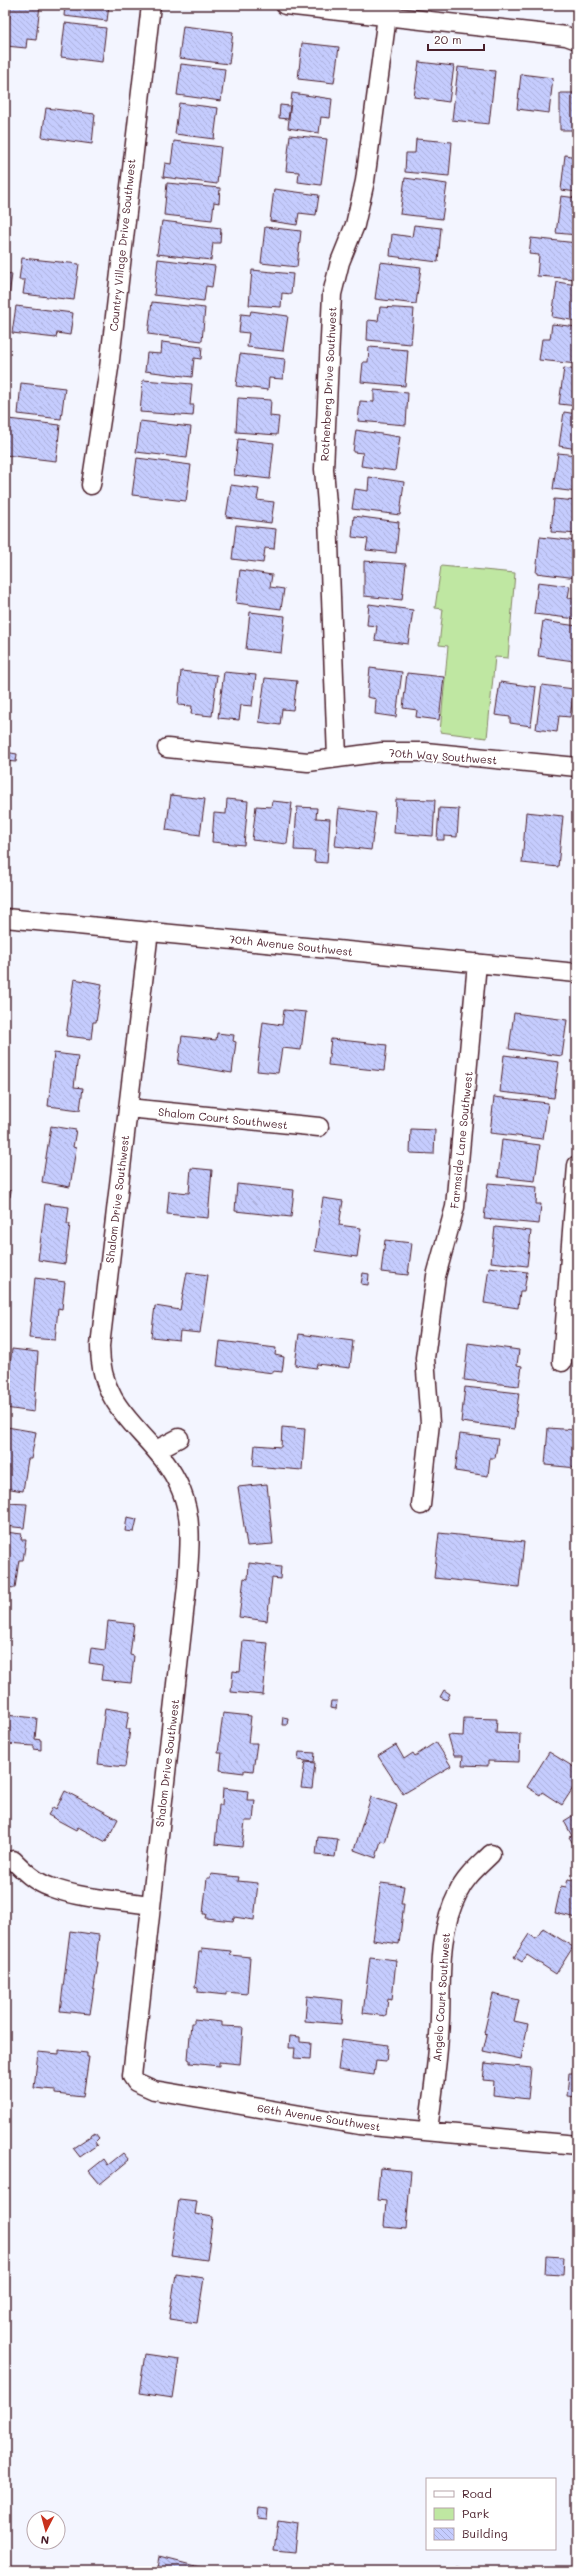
<svg xmlns="http://www.w3.org/2000/svg" width="582" height="2576" font-family="Mali,sans-serif">
<style>
.park{fill:#bfe7a2;stroke:#848366}
.building{fill:url(#building-back-hatch);stroke:#4a1f2b}
.lines{fill:none;stroke-linecap:round;stroke-linejoin:round}
.minor-casing{stroke:#4a1f2b;stroke-width:21}
.minor{stroke:#fff;stroke-width:18}
.labels{text-anchor:middle;dominant-baseline:central;stroke-width:3.5;stroke-linejoin:round;paint-order:stroke}
.street-label{font-size:11px;fill:#4a1f2b;stroke:#fff}
</style>
<defs>
<pattern id="building-back-hatch" width="6" height="6" patternUnits="userSpaceOnUse"><rect width="6" height="6" fill="#c5ccfe"/><path d="M-1 5l2 2M0 0l6 6M5-1l2 2" fill="none" stroke="#abafda"/></pattern>
</defs>
<rect width="100%" height="100%" fill="#f3f5ff"/>
<filter id="ink" filterUnits="userSpaceOnUse"><feTurbulence type="fractalNoise" baseFrequency=".025" numOctaves="2"/><feDisplacementMap in="SourceGraphic" scale="8" xChannelSelector="R" yChannelSelector="G"/><feConvolveMatrix kernelMatrix="1 2 1 2 8 2 1 2 1" color-interpolation-filters="sRGB"/></filter>
<g filter="url(#ink)">
<path class="park" d="M441,566L515,573L508,658L495,657L487,738L440,732L448,646L439,645L443,609L435,608Z"/>
<path class="building" d="M11,5H40L36,40L27,39L26,48L6,46Z
M65,5H109L107,21L64,16Z
M65,23L106,28L102,62L61,57Z
M183,26L233,32L229,64L179,58Z
M302,43L339,47L334,83L298,79Z
M419,62L454,66L449,102L414,97Z
M181,64L225,69L221,101L177,95Z
M458,67L495,71L489,124L452,120Z
M521,74L553,78L549,113L517,109Z
M292,93L332,99L330,118L321,117L319,133L288,128Z
M560,93H577V130H560Z
M179,103L218,108L214,139L175,134Z
M280,105L290,106L288,119L279,118Z
M46,108L95,114L92,144L42,137Z
M290,135L327,139L321,185L298,182L299,172L286,171Z
M416,139L452,142L449,176L405,172L406,153H415Z
M174,141L221,147L217,184L163,177L165,163L171,164Z
M565,155L577,157V192L561,190Z
M405,178L447,184L442,219L400,214Z
M167,183L220,188L219,203L214,202L212,220L164,215Z
M274,189L319,195L316,215L299,213L297,225L270,221Z
M561,196L577,198V235L556,233Z
M162,221L221,228L220,243H213L211,260L157,254Z
M414,225L441,228L438,262L390,256L392,234L412,237Z
M265,227L301,231L297,267L261,263Z
M531,238L577,243V279L537,276L539,255L529,254Z
M22,258L79,264L74,300L23,294L25,280H19Z
M158,259L215,266L212,287L206,286L204,301L154,295Z
M380,262L421,267L416,304L375,299Z
M252,270L293,274L291,294L282,293L281,307L249,305Z
M5,273L12,274L6,317H5Z
M557,282L577,285V321L552,317Z
M152,302L205,308L202,341L148,334Z
M16,306L73,313L70,335L57,333L56,338L12,333Z
M380,307L414,309L411,344L367,340L368,320L378,321Z
M251,311L288,316L283,351L247,347L249,333L239,332L241,314L250,315Z
M552,324L577,327V364L539,360L542,339H550Z
M162,342L202,347L201,359L194,358L192,377L145,371L147,353L161,354Z
M369,347L408,350L405,386L361,382L363,362H368Z
M240,354L285,359L283,379L269,378L268,390L236,386Z
M564,368L577,370V406L559,404Z
M143,380L192,384L190,405H194L193,416L140,412Z
M21,383L65,388L61,419L18,414Z
M374,390L408,393L406,425L358,421L360,401L374,402Z
M238,398L271,400L270,416L279,417L277,435L236,432Z
M564,412L577,414V449L559,446Z
M8,419L60,425L56,461L5,455V435Z
M140,421L191,427L187,458L136,452Z
M356,430L400,437L395,471L361,466L363,453L353,452Z
M238,439L274,443L270,479L234,475Z
M558,453L577,455V492L553,489Z
M137,458L191,465L186,501L132,495Z
M369,477L404,482L400,515L352,509L355,489L368,491Z
M231,485L259,489L257,500L274,502L271,523L226,517Z
M5,493H8L5,519Z
M554,499L577,501V534L551,532Z
M354,516L399,522L396,553L366,550L368,539L352,537Z
M236,525L276,529L274,549L265,548L263,563L232,559Z
M540,537L577,541V578L536,573Z
M364,561L406,564L402,600L364,596Z
M240,570L272,575L270,587L284,589L281,609L236,603Z
M538,582L570,586L568,598L577,599V619L534,614Z
M369,604L413,610L408,644L375,640L377,626L367,625Z
M250,612L285,616L281,653L246,649Z
M543,621L577,626L574,661L538,656Z
M370,668L402,672L396,717L375,714L376,699L367,697Z
M181,671L217,675L212,716L191,714L192,706L178,705Z
M224,672L256,675L252,706L241,705L239,720L218,718Z
M407,673L444,677L439,720L416,717L417,710L403,708Z
M265,678L297,681L293,710L282,709L280,725L259,722Z
M500,682L536,687L531,726L510,723V717L495,715Z
M542,685L574,689L570,717L559,716L557,732L536,729Z
M5,752L17,754L16,762L5,761Z
M171,795L205,799L200,835L166,830Z
M227,799L248,801L244,845L212,842L214,813L226,814Z
M396,799L435,800L433,836L394,833Z
M272,801L292,803L287,844L252,840L256,806L271,807Z
M297,807L317,808L316,818L330,819L327,863L314,862L315,851L294,850Z
M339,808L376,813L371,850L335,846Z
M439,808L459,809L457,837L444,836V840H437Z
M526,812L563,816L558,867L522,863Z
M74,979L102,984L96,1022H93L91,1039L66,1036Z
M284,1010L306,1012L301,1050L282,1048L278,1073L257,1071L263,1022L282,1025Z
M514,1013L567,1020L562,1056L509,1049Z
M217,1033L234,1035L233,1041L236,1042L232,1073L178,1064L182,1036L216,1040Z
M331,1039L387,1045L384,1071L328,1065Z
M54,1053L78,1056L74,1087L83,1088L80,1110L48,1106Z
M504,1055L559,1062L554,1098L500,1092Z
M494,1097L548,1103L543,1139L490,1133Z
M51,1126L76,1130L73,1147L76,1148L70,1187L42,1182Z
M411,1129L435,1130L434,1154L410,1153Z
M502,1140L540,1145L535,1181L498,1177Z
M191,1168L212,1170L208,1218L167,1214L169,1191L189,1193Z
M488,1183L537,1187L536,1204H541L539,1224L484,1219Z
M237,1184L294,1190L291,1217L235,1211Z
M5,1190L11,1191L10,1197H5Z
M323,1198L343,1201L339,1225L361,1228L357,1257L315,1251Z
M45,1204L69,1207L67,1224H70L65,1264L38,1260Z
M495,1227L531,1231L527,1266L491,1262Z
M385,1240L412,1243L408,1275L381,1272Z
M489,1267L527,1272L524,1291H520L518,1308L484,1303Z
M187,1272L208,1275L200,1333L180,1331L179,1340L151,1337L155,1306L180,1310Z
M363,1273L369,1274L368,1285L361,1284Z
M35,1278L65,1282L62,1309L58,1308L55,1340L29,1338Z
M299,1334L353,1341L350,1368L317,1364L316,1368L295,1365Z
M220,1341L276,1348L275,1355L284,1357L282,1372L273,1371V1373L217,1366Z
M468,1343L519,1350L517,1365L522,1366L519,1386L464,1380Z
M12,1349L38,1352L34,1412L5,1408Z
M465,1387L519,1393L514,1429L461,1422Z
M7,1427L36,1432L31,1459H28L23,1491L5,1488Z
M282,1427L305,1429L302,1470L253,1466L255,1445L281,1447Z
M548,1428L577,1430V1468L545,1465Z
M460,1434L498,1439L495,1458H490L488,1476L455,1471Z
M267,1484L273,1544L247,1546L238,1487Z
M5,1503L27,1504L24,1528L5,1526Z
M127,1517L137,1519L134,1532L125,1531Z
M5,1532L22,1534L21,1540H26L23,1560H19L15,1588L5,1587Z
M439,1533L524,1542L519,1587L434,1578Z
M249,1563L281,1567L280,1579L272,1578L267,1621L239,1617L244,1578L248,1579Z
M108,1621L134,1624L130,1655L134,1656L131,1683L101,1680L103,1665L89,1663L91,1648L105,1650Z
M243,1641L268,1643L263,1695L231,1692L233,1671L240,1672Z
M444,1690L450,1694L447,1700L440,1697Z
M331,1701H337L336,1709L330,1708Z
M105,1708L129,1712L126,1729H130L125,1767L98,1764Z
M223,1713L251,1716L248,1743H257L253,1771L244,1770V1773L220,1770L222,1753H218Z
M5,1715L37,1718L35,1739L41,1740V1750L34,1749V1746L7,1744Z
M283,1717L288,1718L287,1725H282Z
M464,1718L497,1719L496,1733L520,1734L519,1762L488,1761V1766L462,1765L463,1756H454L448,1735L463,1736Z
M436,1742L451,1766L403,1794L378,1756L396,1745L404,1759L413,1753L415,1756Z
M299,1752L315,1753L314,1762L298,1760Z
M549,1752L577,1769V1782L562,1805L542,1792L540,1795L527,1787Z
M305,1762L315,1763L312,1789L301,1788Z
M223,1788L248,1791L247,1800H255L253,1821H245L242,1847L215,1844L219,1805H222Z
M65,1791L118,1819L106,1842L78,1827L76,1830L48,1815L53,1807L56,1809Z
M371,1797L397,1805L385,1842L381,1841L376,1858L354,1850Z
M577,1813V1850L569,1837L572,1836L564,1821Z
M318,1837L338,1839L335,1857L316,1855Z
M211,1874L239,1877L238,1881L258,1883L254,1920L234,1917L233,1921L205,1918L206,1914H203L207,1878H210Z
M568,1879L577,1881V1918L555,1913L561,1886L566,1887Z
M381,1883L404,1886L401,1904H404L399,1944L373,1940Z
M543,1928L573,1947L556,1974L527,1955L522,1962L514,1957L529,1934L536,1939Z
M70,1931L99,1935L96,1962H98L90,2014L60,2011Z
M202,1948L231,1951L230,1955L250,1957L247,1994L226,1992V1995L198,1992V1988L195,1987L199,1952H202Z
M370,1957L396,1960L392,2000L388,1999L386,2016L363,2013Z
M493,1994L519,2000L514,2021L528,2024L521,2059L483,2051L487,2034L484,2033Z
M307,1996L343,2000L341,2024L305,2021Z
M194,2019L222,2022V2026L243,2027L240,2064L219,2062V2066L190,2063V2060L188,2059L191,2023H194Z
M290,2036L300,2037V2042L311,2043L310,2059L294,2058L295,2048H289Z
M342,2039L388,2045L386,2062L376,2061L374,2075L338,2070Z
M59,2050L87,2053V2057H89L83,2097L55,2094V2090L34,2088L38,2052L59,2054Z
M485,2063L531,2068L528,2099L493,2095L494,2081L483,2080Z
M569,2073H577V2097L567,2096Z
M95,2133L99,2138L95,2142L97,2145L80,2157L73,2148Z
M123,2153L129,2160L100,2184L89,2171L104,2159L108,2165Z
M380,2168L411,2171L406,2229L384,2227L386,2201L377,2200Z
M179,2199L197,2201L195,2214L213,2217L207,2260L171,2255Z
M546,2256L564,2257L563,2275L545,2274Z
M176,2274L204,2278L197,2323L169,2319Z
M145,2354L179,2359L173,2398L139,2393Z
M258,2508L268,2509L267,2519L257,2518Z
M278,2521L298,2524L295,2552L274,2550Z
M159,2557L202,2568L201,2571H156Z
M457,2565L489,2569V2571H457Z"/>
<g class="lines">
<defs>
<path id="minor" d="M285,5L566,36L577,40
M91,485L109,368L151,5
M167,748L308,762L382,752H425L577,767
M337,758L328,516L324,469L332,294L340,262L355,225L365,181L387,16
M5,918L577,973
M149,931L100,1346C100,1418 157,1432 181,1490C194,1521 189,1554 187,1586L132,2076L136,2082L154,2090L359,2125L577,2145
M128,1108L319,1127
M562,1362L577,1165
M156,1450L179,1438
M421,1505L430,1423L425,1358L436,1276L455,1207L477,963
M13,1860C24,1871 35,1882 50,1887C81,1899 118,1900 150,1905
M428,2130C432,2099 437,2068 439,2036C443,1989 435,1937 458,1893C465,1877 479,1866 491,1854"/>
</defs>
<use href="#minor" class="minor-casing"/>
<use href="#minor" class="minor"/>
</g>
</g>
<g class="labels">
<g class="street-label">
<text transform="translate(122 245) rotate(-84)">Country Village Drive Southwest</text>
<text transform="translate(328 384) rotate(-87)">Rothenberg Drive Southwest</text>
<text transform="translate(443 756) rotate(4)">70th Way Southwest</text>
<text transform="translate(291 945) rotate(6)">70th Avenue Southwest</text>
<text transform="translate(223 1118) rotate(6)">Shalom Court Southwest</text>
<text transform="translate(461 1140) rotate(-84)">Farmside Lane Southwest</text>
<text transform="translate(117 1199) rotate(-83)">Shalom Drive Southwest</text>
<text transform="translate(167 1763) rotate(-83)">Shalom Drive Southwest</text>
<text transform="translate(441 1997) rotate(-86)">Angelo Court Southwest</text>
<text transform="translate(319 2117) rotate(9)">66th Avenue Southwest</text>
</g>
</g>
<rect width="582" height="2576" fill="none" stroke="#fff" stroke-width="20"/>
<rect x="10" y="10" width="562" height="2556" fill="none" stroke="#4a1f2b" stroke-width="1.5" filter="url(#ink)"/>
<rect x="426" y="2478" width="130" height="72" fill="#ffffff" stroke="#b7a5aa"/>
<rect x="434" y="2491" width="20" height="6" fill="#ffffff" stroke="#b7a5aa"/>
<text x="462" y="2498" font-size="12" fill="#4a1f2b">Road</text>
<rect x="434" y="2508" width="20" height="12" fill="#bfe7a2" stroke="#b7a5aa"/>
<text x="462" y="2518" font-size="12" fill="#4a1f2b">Park</text>
<rect x="434" y="2528" width="20" height="12" fill="url(#building-back-hatch)" stroke="#b7a5aa"/>
<text x="462" y="2538" font-size="12" fill="#4a1f2b">Building</text>
<g transform="translate(46 2530) rotate(186)"><circle r="19" fill="#ffffff" stroke="#b7a5aa"/>
<path d="M0-3L7 15L0 10L-7 15Z" fill="#c8321e"/>
<text y="-6" font-size="11" font-weight="bold" text-anchor="middle" fill="#4a1f2b">N</text>
</g>
<path d="M428 44v6h56v-6" fill="none" stroke="#4a1f2b" stroke-width="2"/>
<text x="434" y="44" font-size="12" fill="#4a1f2b" stroke="#ffffff" stroke-width="3" paint-order="stroke">20 m</text>
</svg>
